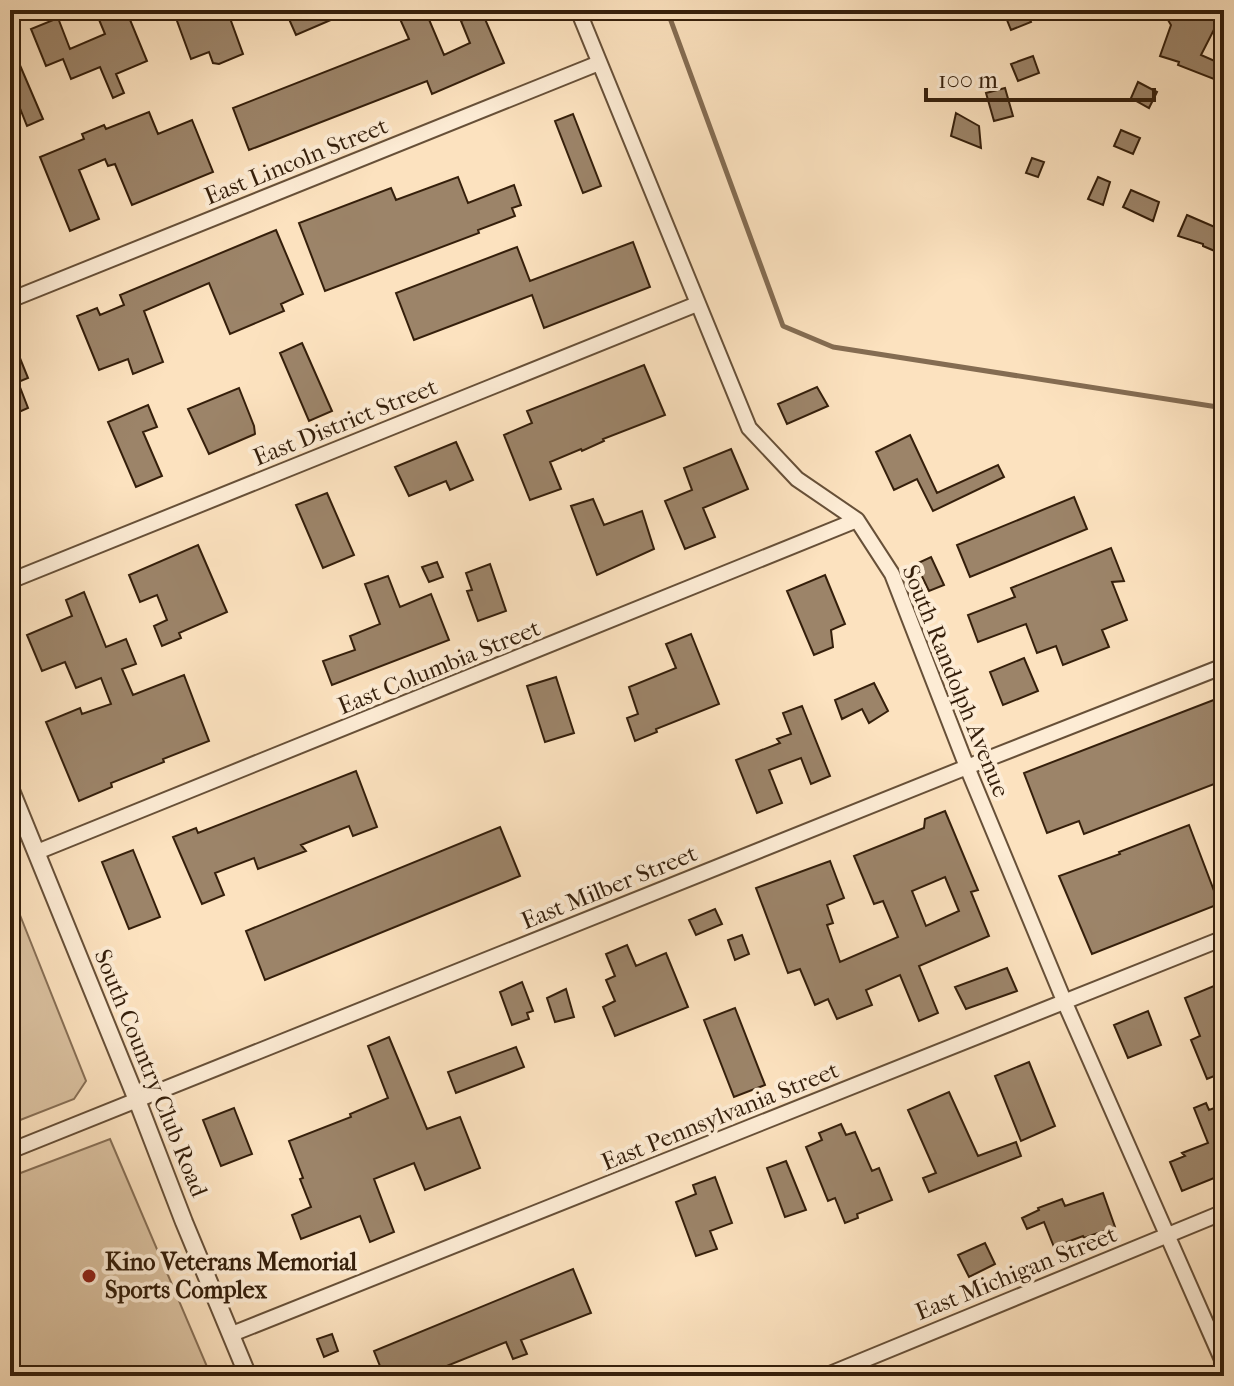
<svg xmlns="http://www.w3.org/2000/svg" width="1234" height="1386" font-family="'IM FELL French Canon',serif">
<style>
.pitch{fill:#dac1a0;stroke:#887056;stroke-width:2}
.lines{fill:none;stroke-linecap:round;stroke-linejoin:round}
.stream{stroke:#846c52;stroke-width:5}
.building{fill:#9c8469;stroke:#351f0b;stroke-width:2;fill-rule:evenodd}
.minor-casing{stroke:#675038;stroke-width:18}
.tertiary-casing{stroke:#675038;stroke-width:20}
.minor{stroke:#fdecd5;stroke-width:14}
.tertiary{stroke:#fdecd5;stroke-width:16}
.poi-dot{fill:#8f2418;stroke:#fdecd5;stroke-width:3}
.labels{text-anchor:middle;dominant-baseline:central;stroke-width:8;stroke-linejoin:round;paint-order:stroke}
.street-label{font-size:24px;fill:#351f0b;stroke:#fdecd5}
.poi-label{font-size:24px;font-weight:bold;fill:#351f0b;stroke:#fdecd5;text-anchor:start}
</style>
<rect width="100%" height="100%" fill="#fce2bf"/>
<filter id="stains"><feTurbulence type="fractalNoise" baseFrequency=".0025" numOctaves="4"/><feColorMatrix values="0 0 0 0 .2 0 0 0 0 .09 0 0 0 0 .02 0 0 0 .5 -.17"/></filter>
<radialGradient id="worn" r=".72"><stop offset=".6" stop-color="#630" stop-opacity="0"/><stop offset="1" stop-color="#630" stop-opacity=".3"/></radialGradient>
<path class="pitch" d="M10,890L86,1081L74,1099L10,1124Z
M110,1139L211,1376H10V1177Z"/>
<g class="lines">
<path class="stream" d="M667,10L783,326L833,347L1224,408"/>
</g>
<path class="building" d="M95,10H126L147,61L116,74L124,93L113,98L100,67L71,79L63,59L46,66L31,29L58,18L70,49L105,34Z
M173,10H227L243,54L219,64L213,63L209,52L191,59Z
M285,10H354L296,35Z
M396,10H425L444,55L470,43L461,21L482,12L504,63L432,94L427,81L249,150L233,108L409,39Z
M1003,10H1026L1031,22L1011,30Z
M1162,10H1224L1201,55L1224,65L1219,81L1178,65L1179,62L1160,56L1171,25Z
M10,42L43,119L27,126L10,83Z
M1033,56L1039,73L1018,81L1011,64Z
M1138,82L1157,92L1149,108L1131,98Z
M1005,88L1013,116L994,121L986,93Z
M149,112L158,134L192,120L213,172L132,205L115,164L108,166L105,159L79,170L99,219L70,231L40,157L84,139L82,134L104,125L106,129Z
M956,113L979,126L981,148L951,136Z
M573,114L601,186L583,193L555,121Z
M1121,130L1140,138L1133,154L1114,146Z
M1032,158L1044,162L1038,177L1026,173Z
M458,177L468,203L514,185L521,205L512,208L515,216L478,230L479,233L325,291L299,223L391,188L396,200Z
M1098,177L1110,182L1103,205L1088,199Z
M1131,190L1159,202L1153,221L1123,207Z
M1187,215L1224,231V255L1203,246V244L1178,236Z
M276,230L303,294L281,304L284,311L230,334L209,283L144,311L163,362L133,374L128,359L99,370L77,316L97,308L100,315L124,305L120,295Z
M633,242L650,287L544,328L532,295L414,340L396,293L517,247L530,281Z
M11,336L28,378L18,382L28,408L10,416Z
M302,343L332,411L309,421L280,353Z
M644,365L665,415L603,439L604,441L582,451L581,449L550,462L561,489L530,500L504,435L532,423L527,411Z
M817,387L828,406L787,424L778,404Z
M239,388L254,426L255,434L209,454L188,409Z
M148,405L157,427L143,432L162,476L136,487L108,422Z
M910,435L937,493L998,465L1004,477L933,511L917,479L894,490L876,452Z
M456,442L473,480L450,490L446,481L409,496L395,467Z
M731,449L748,489L703,508L715,537L685,549L665,501L692,490L684,468Z
M327,493L354,555L323,568L296,505Z
M1074,497L1087,529L970,577L957,545Z
M593,499L604,525L642,511L654,549L597,575L571,506Z
M198,545L227,612L179,633L181,638L162,646L154,626L167,620L157,595L140,602L129,575Z
M1111,548L1124,581L1112,582L1127,620L1102,630L1109,647L1063,665L1056,646L1037,653L1026,624L978,642L968,615L1015,597L1011,588Z
M931,557L944,585L929,591L916,564Z
M437,562L443,577L429,582L422,567Z
M490,564L506,611L478,621L467,591L472,590L466,573Z
M825,575L845,624L831,630L833,647L814,655L787,591Z
M388,576L400,607L431,594L449,640L332,685L323,661L355,650L350,636L380,624L365,584Z
M84,592L106,647L126,639L136,664L122,669L133,695L184,675L209,741L163,759L164,762L111,783L112,787L79,801L46,722L80,708L82,714L111,704L101,678L76,688L65,662L42,671L27,635L72,616L66,600Z
M691,634L719,704L656,729L657,732L635,741L627,718L638,714L629,687L676,668L666,644Z
M1024,658L1038,691L1003,705L990,672Z
M556,677L574,733L545,742L527,686Z
M874,683L888,711L869,723L862,709L842,719L835,700Z
M1224,696V808L1214,784L1084,834L1079,821L1047,833L1024,773Z
M802,706L830,776L811,784L801,758L769,770L782,803L757,813L736,760L780,743L777,739L791,734L783,713Z
M356,771L377,827L353,836L349,826L301,845L306,851L258,869L254,858L215,873L224,895L202,904L173,837L196,828L198,833Z
M945,811L978,890L971,892L989,936L919,966L938,1013L919,1021L900,975L866,990L872,1005L837,1019L828,999L815,1005L800,969L788,973L756,888L830,861L844,898L827,905L833,923L827,925L840,962L898,937L883,901L874,904L854,856L924,828L925,819ZM945,877L959,911L926,926L912,891Z
M1189,825L1219,904L1092,954L1059,876L1120,854L1119,852Z
M500,827L520,876L265,980L246,931Z
M133,850L160,917L129,929L102,862Z
M715,909L722,924L696,935L689,920Z
M742,935L749,954L735,960L728,940Z
M627,945L636,966L666,953L688,1007L615,1036L603,1007L615,1001L606,980L615,976L606,954Z
M1007,968L1017,991L966,1009L955,987Z
M522,982L533,1011L527,1013L529,1019L512,1025L500,992Z
M1221,983L1224,991V1072L1207,1079L1191,1040L1200,1036L1185,998Z
M566,989L574,1017L555,1022L547,998Z
M735,1008L765,1085L734,1097L704,1020Z
M1148,1011L1161,1045L1128,1058L1114,1025Z
M389,1037L427,1129L460,1117L480,1168L425,1190L414,1163L374,1179L394,1232L370,1242L360,1216L301,1239L292,1215L311,1207L300,1179L303,1178L289,1141L351,1117L350,1114L388,1098L368,1046Z
M516,1047L524,1067L456,1093L448,1072Z
M1029,1062L1055,1126L1021,1141L995,1076Z
M949,1092L978,1156L1016,1142L1021,1156L929,1192L923,1178L936,1173L908,1110Z
M1206,1103L1209,1110L1220,1106L1224,1117L1216,1120L1224,1140V1174L1182,1191L1170,1162L1185,1156L1182,1153L1208,1143L1194,1108Z
M234,1108L252,1154L221,1166L203,1120Z
M841,1124L846,1135L855,1132L872,1171L879,1168L892,1200L857,1214L858,1218L845,1223L835,1198L828,1201L806,1147L822,1140L819,1133Z
M786,1161L806,1210L785,1217L767,1168Z
M715,1177L732,1223L710,1231L717,1249L696,1256L676,1202L696,1194L693,1185Z
M1103,1193L1115,1227L1084,1238L1083,1236L1054,1247L1044,1222L1027,1229L1022,1218L1039,1210L1038,1208L1062,1199L1065,1206Z
M985,1243L995,1264L969,1277L958,1255Z
M573,1269L591,1313L521,1340L527,1354L513,1359L506,1342L422,1376H384L374,1351Z
M332,1334L338,1351L324,1357L317,1339Z"/>
<g class="lines">
<defs>
<path id="minor" d="M578,10L749,428L797,479L857,520L892,574L967,767L1065,1003L1224,1364
M10,11L13,10
M10,300L599,63
M10,581L697,304
M37,852L857,520
M10,1151L967,767L1224,666
M232,1334L1224,938
M825,1376L1224,1212"/>
<path id="tertiary" d="M10,788L137,1100L184,1222L248,1376"/>
</defs>
<use href="#minor" class="minor-casing"/>
<use href="#tertiary" class="tertiary-casing"/>
<use href="#minor" class="minor"/>
<use href="#tertiary" class="tertiary"/>
</g>
<circle class="poi-dot" cx="89" cy="1276" r="8"/>
<g class="labels">
<g class="street-label">
<text transform="translate(296 161) rotate(-22)">East Lincoln Street</text>
<text transform="translate(345 422) rotate(-22)">East District Street</text>
<text transform="translate(439 667) rotate(-22)">East Columbia Street</text>
<text transform="translate(956 681) rotate(68)">South Randolph Avenue</text>
<text transform="translate(609 887) rotate(-22)">East Milber Street</text>
<text transform="translate(151 1073) rotate(68)">South Country Club Road</text>
<text transform="translate(720 1116) rotate(-22)">East Pennsylvania Street</text>
<text transform="translate(1016 1273) rotate(-22)">East Michigan Street</text>
</g>
<g class="poi-label">
<text x="105" y="1262">Kino Veterans Memorial<tspan x="105" dy="28">Sports Complex</tspan></text>
</g>
</g>
<rect width="1234" height="1386" fill="none" stroke="#fce2bf" stroke-width="40"/>
<rect x="12" y="12" width="1210" height="1362" fill="none" stroke="#351f0b" stroke-width="4"/>
<rect x="20" y="20" width="1194" height="1346" fill="none" stroke="#351f0b" stroke-width="2"/>
<path d="M926 88v12h228v-12" fill="none" stroke="#351f0b" stroke-width="4"/>
<text x="938" y="88" font-size="24" fill="#351f0b" stroke="#fdecd5" stroke-width="6" paint-order="stroke">100 m</text>
<rect width="100%" height="100%" filter="url(#stains)"/>
<rect width="100%" height="100%" fill="url(#worn)"/>
</svg>
